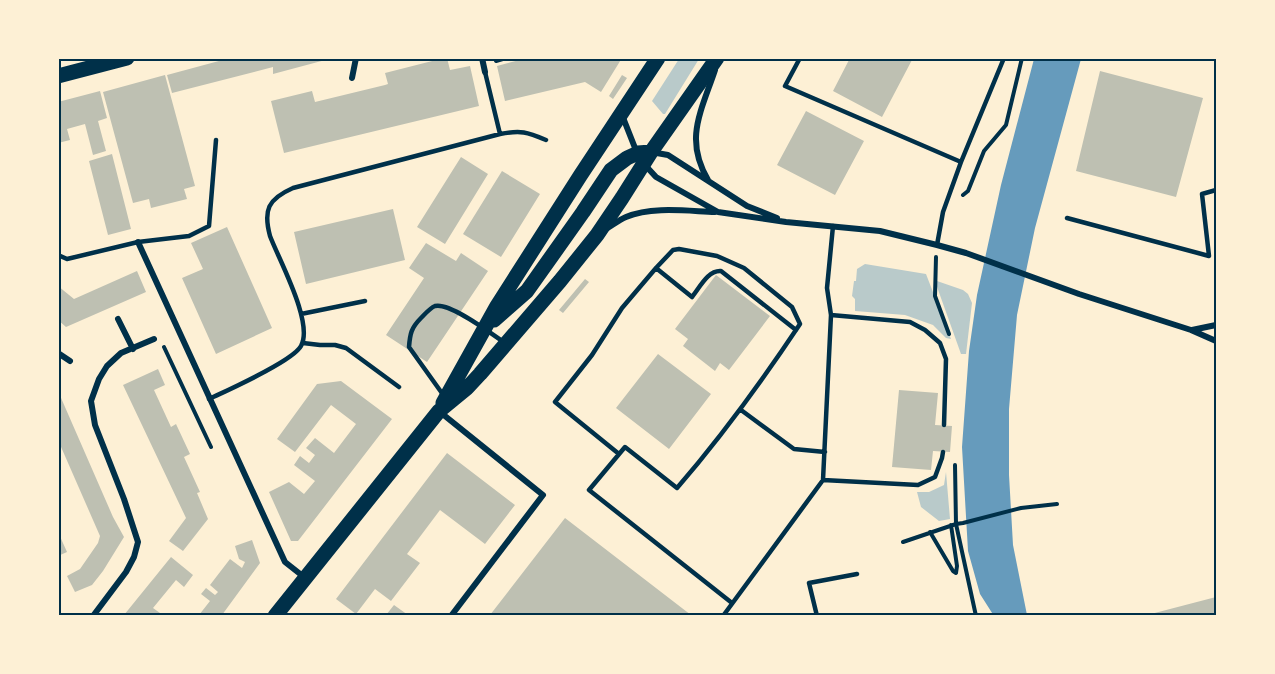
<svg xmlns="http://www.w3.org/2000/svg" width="1275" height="674" font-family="Inter,sans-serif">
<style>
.green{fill:#b9caca}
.water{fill:#669bbc}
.building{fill:#bec0b2}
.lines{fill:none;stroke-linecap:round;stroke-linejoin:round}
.path{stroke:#003049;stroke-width:4}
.service{stroke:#003049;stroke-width:4.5}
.minor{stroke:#003049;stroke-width:6}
.primary{stroke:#003049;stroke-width:15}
.neatline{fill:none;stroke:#003049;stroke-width:2}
</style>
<rect width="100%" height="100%" fill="#fdf0d5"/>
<path class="green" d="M679,59H699L665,114H663L652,101Z
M865,264L926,274L951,339L946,338L933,325L905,315L855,311V299L852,296L854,281H856L857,269Z
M937,281L963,290L968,294L972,303L966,354H961L936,284Z
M946,472L950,519L939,521L921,507L917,492H929L944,485Z"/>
<path class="water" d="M1034,59H1081L1035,228L1017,315L1009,409V475L1013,545L1027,615L994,616L980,594L968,551L962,447L969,351L977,295L1001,185Z"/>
<path class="building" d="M230,58H329V59L273,74V67L172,93L167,75Z
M444,58H447L450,70L470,66L479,106L284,153L271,101L312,91L315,102L385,85L388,84L385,73Z
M527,58H622L601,92L585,82L505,101L497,66Z
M850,58H913L882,117L833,91Z
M1100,71L1203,98L1176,197L1076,171Z
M165,75L195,186L184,189L187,199L151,208L149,199L133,203L103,92Z
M622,75L627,78L613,99L609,96Z
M100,91L107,118L98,121L106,151L93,155L85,124L67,129L70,140L58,143V102Z
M806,111L864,141L835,195L777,165Z
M112,154L131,229L108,235L89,161Z
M461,157L488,174L445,244L417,227Z
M502,171L540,194L501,257L463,234Z
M393,209L405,260L306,284L294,232Z
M227,227L272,328L216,354L182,278L203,269L191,243Z
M426,243L456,261L461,253L488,271L427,362L386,335L424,278L409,268Z
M137,271L146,292L66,327L58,320V286L74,299Z
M716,275L770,316L729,370L720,363L715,371L683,346L688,339L675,329Z
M585,279L589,282L563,313L559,310Z
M658,354L711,394L669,449L616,408Z
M158,369L165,385L154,390L171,427L176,424L190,454L184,457L200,492L197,493L208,519L183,551L169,541L186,518L123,385Z
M341,381L392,419L298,541H291L269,492L289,482L304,494L315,481L294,465L300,456L309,463L315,455L306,448L315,438L334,453L356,424L331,405L295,452L277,439L317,384Z
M899,390L938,393L935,425L952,426L950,452L933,451L931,470L892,467Z
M58,391L113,517L124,537L103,571L92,585L75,592L67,576L80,569L98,543L100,536L58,440Z
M447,453L515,505L485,544L440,510L407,554L420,563L391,601L375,589L356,614L336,599Z
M565,518L691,615H490Z
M58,532L67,552L58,556Z
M252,540L260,563L222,615H199L210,601L201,594L206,588L215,595L218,592L210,585L230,559L242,568L245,562L239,559L235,546Z
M171,557L193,575L184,587L176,580L153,608L160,613L158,615H124Z
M1216,597V615H1147Z
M394,605L408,615H386Z"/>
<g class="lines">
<path class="path" d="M496,61L506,58
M963,195L968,191L984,151L1006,125L1022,58
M936,257L935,296L949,334
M164,347L211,447
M955,465L956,524L976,616
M930,532L953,571L956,573L957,566L951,525
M903,542L956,524L963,523L1021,508L1057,504"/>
<path class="service" d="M800,58L785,86L961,162
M485,72L500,134
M1067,218L1209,256L1202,194L1216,190
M937,245L943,212L961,162L1004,58
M58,255L67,259L138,242L189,236L209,226L216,140
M656,268L692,297C700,287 708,270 721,271L796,330
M301,314L365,301
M831,315L910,322L925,330L940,343L946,359L944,425
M303,343L320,345H335L346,348L399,387
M444,396L409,347C410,334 411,328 421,318C425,314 430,308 435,306C450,302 492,334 505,343
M209,399C228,390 293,361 301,346C314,323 279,260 270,236C263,210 268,199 293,188L500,134C521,130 527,132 546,140
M741,410L794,449L825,452
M619,454L555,402L592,355L622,308L656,268L673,250L679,249L717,256L744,268L792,307L800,324C762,381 722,436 677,488L625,447L589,490L732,603
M823,480L918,485L935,477L942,458L943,452
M723,616L823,480L831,315L827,288L833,226
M817,616L809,583L857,574"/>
<path class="minor" d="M482,58L485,72
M352,78L356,58
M622,115L637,153
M651,152L668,155L747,206L777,218
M644,164L656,177L718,212L786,222L880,231L937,245L966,253L1079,294L1191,330L1216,341
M708,180C684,139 701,112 715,70
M606,229C613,225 619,220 626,217C652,206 687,211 715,212
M138,242L285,562L304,577
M118,319L133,349
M1192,330L1216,325
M58,353L70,361
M440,412L543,495L451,616
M93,616L126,572L134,557L138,542L124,499L95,425L91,401L99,379L107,366L121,353L154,339"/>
<path class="primary" d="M58,76L127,58
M494,320L527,291L583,212L611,170L627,158L638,153L651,152
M443,403L497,306L580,176L658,58
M275,616L439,411L467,388L480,374L560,281L597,235L622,198L651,152L717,58"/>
</g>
<rect width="1275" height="674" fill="none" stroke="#fdf0d5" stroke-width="120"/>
<rect x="60" y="60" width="1155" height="554" class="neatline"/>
</svg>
